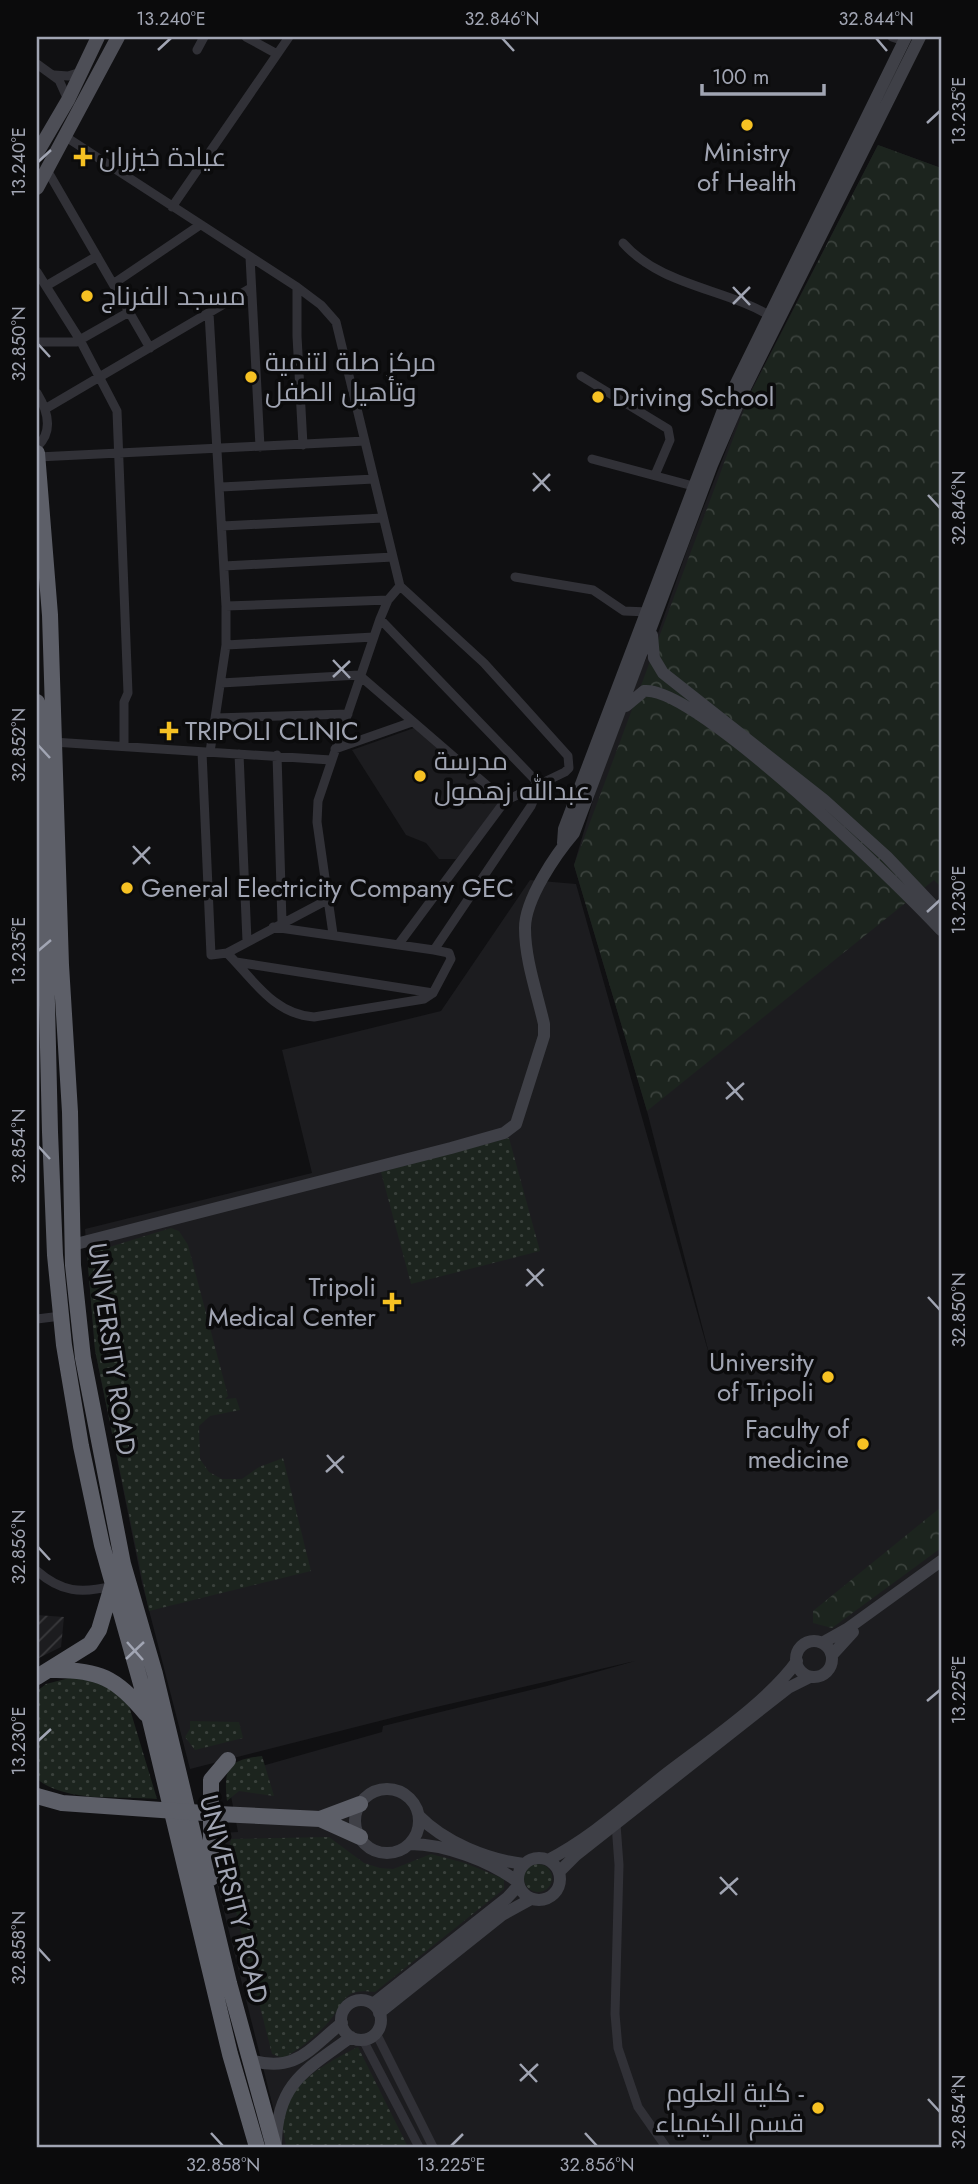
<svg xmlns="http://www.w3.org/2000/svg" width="978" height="2184" font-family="Jost,Cairo,sans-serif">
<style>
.built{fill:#1c1c1f}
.industrial{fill:url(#industrial-furrows)}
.grass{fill:url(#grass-dots)}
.forest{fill:url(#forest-crowns)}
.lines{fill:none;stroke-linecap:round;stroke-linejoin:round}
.street{stroke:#313137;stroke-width:9}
.secondary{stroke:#3f4047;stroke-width:12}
.primary{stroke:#4d4e56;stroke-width:14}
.highway{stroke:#5d5f68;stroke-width:16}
.highway-bridge{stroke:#5d5f68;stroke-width:16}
.ticks{fill:none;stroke:#a1a5b3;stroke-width:2.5}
.poi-dot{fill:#f6c123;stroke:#0b0b0c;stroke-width:2.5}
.labels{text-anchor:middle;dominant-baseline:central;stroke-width:7;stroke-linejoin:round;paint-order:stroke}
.poi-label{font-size:26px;fill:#a1a5b3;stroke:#0b0b0c;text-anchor:start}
.street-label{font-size:26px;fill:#a1a5b3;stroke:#0b0b0c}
.neatline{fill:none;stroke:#a1a5b3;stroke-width:2.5}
.ticks-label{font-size:18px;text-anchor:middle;fill:#a1a5b3}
</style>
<defs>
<pattern id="industrial-furrows" width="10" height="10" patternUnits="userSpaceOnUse" patternTransform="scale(1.75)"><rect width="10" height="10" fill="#1c1c1f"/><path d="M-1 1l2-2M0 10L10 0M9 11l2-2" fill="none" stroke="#3a3a3d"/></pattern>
<pattern id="grass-dots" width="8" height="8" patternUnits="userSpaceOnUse" patternTransform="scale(1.75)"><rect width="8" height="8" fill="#1c241e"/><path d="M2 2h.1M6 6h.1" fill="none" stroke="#3a413c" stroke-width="1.8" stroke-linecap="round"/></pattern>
<pattern id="forest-crowns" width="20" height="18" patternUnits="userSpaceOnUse" patternTransform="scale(1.75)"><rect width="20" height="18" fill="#1c241e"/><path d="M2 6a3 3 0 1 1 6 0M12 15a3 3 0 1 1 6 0" fill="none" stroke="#3a413c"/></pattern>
</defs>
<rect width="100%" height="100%" fill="#101012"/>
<path class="built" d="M878,145L941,168V2147H283L217,1884L219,1833L238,1832L227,1776L382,1732L383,1726L547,1686L635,1661L419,1711L190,1769L142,1583L95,1350L85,1229L312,1173L282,1050L441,1011L530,880L576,884L712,1365L647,1111L574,865L617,718L656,639L688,547L744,404Z
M414,728L502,802L456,859H439L426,843L406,835L352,750Z"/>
<path class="industrial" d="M37,1615L64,1617L61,1647L37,1659Z"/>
<path class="grass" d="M509,1138L540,1251L411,1284L381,1172Z
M171,1228L179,1231L188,1245L228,1396L225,1399L236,1398L240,1410L210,1416L199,1426L200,1459L209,1472L222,1479H242L259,1467L283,1458L311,1571L149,1611L95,1350L87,1254Z
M81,1675L102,1678L129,1706L157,1799C120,1796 67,1803 37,1779V1691L46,1684Z
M190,1721L239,1722L243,1738L195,1750L185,1737L190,1729Z
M262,1756L274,1796L239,1791L227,1801C223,1767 229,1760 262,1756Z
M329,1837L364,1863L380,1868L393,1869L431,1854L465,1863L504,1879V1889L375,1992C340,1987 345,2005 326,2025C313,2038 299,2050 283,2058L272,2054L229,1884L228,1856L231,1839Z
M524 1878a14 14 0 1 1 28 0a14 14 0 1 1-28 0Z
M358,2047L408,2147H286C285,2138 281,2124 283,2115C293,2080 328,2062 358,2047Z"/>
<path class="forest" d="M878,145L941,168V887L934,880L647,1111L574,865L749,396Z
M941,1507V1548L832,1628L813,1623V1611Z"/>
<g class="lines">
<path class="street" d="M246,37L277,54
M892,37L904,41
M197,50L204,37
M37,64L59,80L68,100
M54,75L68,76L81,72
M66,137L297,287L321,305L336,322L400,586L484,663L568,756L569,768L565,772L505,801L398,945
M47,170L150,348
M172,207L289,37
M623,243C662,287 726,288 774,318
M250,257L260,447
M37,272L80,340L117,411L128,693L124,702V745
M113,284L200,225
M46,286L97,256
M297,287V336L303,445
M209,313L226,606V645L210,752
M37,342H76L129,312
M581,376L668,429L670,440L655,475
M37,393C48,411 54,431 37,447
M45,409L251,288
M38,457L365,441
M592,459L693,486
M221,487L374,479
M222,526L383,518
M224,566L393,557
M515,577L593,590L624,611L648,612
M226,606L388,600
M380,619L540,785L531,806L434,950
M226,645L374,637
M221,683L359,675L505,801
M215,718L348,714
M53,742L331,760
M335,749L412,722
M202,752L211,955L227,953L329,899
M239,754L247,941
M277,755L282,922
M333,934L317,822L318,801L380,619L388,600L400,586
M227,953C253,979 273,1014 314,1017L424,999L433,993L451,959L449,953L434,950L273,927
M236,962L433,993
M37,1319L61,1316
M37,1571C61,1592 81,1594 112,1586
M616,1824L619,1865L615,2014L618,2048L638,2107L666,2147
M376,2033L433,2147
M363,2040L419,2147"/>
<path class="secondary" d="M652,635L654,658L663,673L824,800L887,857L941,914
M626,706L644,691C696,685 900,886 941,930
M563,843L564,829L723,410L906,37
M72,1245L451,1148L504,1133L516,1124L544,1036V1024C537,993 525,960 525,928C525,899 556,854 574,833L712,465L746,386L920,37
M796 1659a18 18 0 1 1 36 0a18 18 0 1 1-36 0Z
M822,1643L847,1629L941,1561
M832,1655L853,1632
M355 1821a32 32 0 1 1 64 0a32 32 0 1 1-64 0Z
M419,1816C444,1842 488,1860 524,1864
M410,1844C445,1844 490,1861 518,1882
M518 1879a21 21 0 1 1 42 0a21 21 0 1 1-42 0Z
M548,1860C591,1838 629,1803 666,1774C705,1744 769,1701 797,1661
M559,1872L576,1855L788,1688L810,1677
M341 2020a20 20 0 1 1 40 0a20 20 0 1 1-40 0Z
M373,2004L507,1898L519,1885
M379,2013L502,1915L531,1899
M249,2060C296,2073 307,2051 342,2023
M276,2143C277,2083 306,2070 351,2037"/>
<path class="primary" d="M37,153L68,100L98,37
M37,188L118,37"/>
<path class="highway" d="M37,453L50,615L61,965L70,1112L73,1265L83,1358L123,1564L155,1674L229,1983L274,2147
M37,702L41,749L50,1132L55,1255L64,1345L81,1446L102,1545L143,1691L230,2054L257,2147
M51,1670C98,1669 117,1678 146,1714
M37,1677L90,1644L99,1630L112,1586
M218,1814L320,1819L360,1837
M320,1819L360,1804
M211,1878V1780L228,1760"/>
<path class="highway-bridge" d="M37,1796L62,1803L218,1814"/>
</g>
<path class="ticks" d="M502,38L514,51M876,38L887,51M158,50L171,38M927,123L940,111M38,162L51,150M733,287L750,305M733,304L750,287M38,344L50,357M533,473L550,491M533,491L550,474M928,495L940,508M333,660L350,678M333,677L350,661M38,745L50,758M133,846L150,864M133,864L150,847M927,912L940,900M38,951L51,940M727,1082L743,1100M726,1099L744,1083M38,1146L50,1159M527,1269L543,1286M526,1286L544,1269M928,1297L940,1310M327,1455L343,1473M326,1472L344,1456M38,1547L50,1560M127,1642L143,1660M126,1659L144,1642M927,1701L940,1690M38,1741L51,1729M720,1877L737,1895M720,1894L738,1878M38,1948L50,1961M520,2064L537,2082M520,2081L538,2064M928,2099L940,2112M211,2133L223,2146M585,2133L597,2146M451,2146L463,2134"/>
<g class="poi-dot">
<circle cx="747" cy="125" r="7"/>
<path d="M79.5 146.5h7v7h7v7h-7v7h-7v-7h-7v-7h7z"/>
<circle cx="87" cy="296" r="7"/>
<circle cx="251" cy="377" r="7"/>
<circle cx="598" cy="397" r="7"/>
<path d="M165.5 720.5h7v7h7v7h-7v7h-7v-7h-7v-7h7z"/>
<circle cx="420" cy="776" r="7"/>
<circle cx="127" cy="888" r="7"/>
<path d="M388.5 1291.5h7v7h7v7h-7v7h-7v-7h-7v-7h7z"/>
<circle cx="828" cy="1377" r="7"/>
<circle cx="863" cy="1444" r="7"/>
<circle cx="818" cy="2108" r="7"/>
</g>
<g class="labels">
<g class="poi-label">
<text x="747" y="152" text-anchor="middle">Ministry<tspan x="747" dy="30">of Health</tspan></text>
<text x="99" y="157">عيادة خيزران</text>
<text x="101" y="296">مسجد الفرناج</text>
<text x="265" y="362">مركز صلة لتنمية<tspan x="265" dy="30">وتأهيل الطفل</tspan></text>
<text x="612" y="397">Driving School</text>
<text x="185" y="731">TRIPOLI CLINIC</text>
<text x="434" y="761">مدرسة<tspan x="434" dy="30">عبدالله زهمول</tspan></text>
<text x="141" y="888">General Electricity Company GEC</text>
<text x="376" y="1287" text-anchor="end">Tripoli<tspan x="376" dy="30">Medical Center</tspan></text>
<text x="814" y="1362" text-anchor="end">University<tspan x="814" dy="30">of Tripoli</tspan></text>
<text x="849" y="1429" text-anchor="end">Faculty of<tspan x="849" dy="30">medicine</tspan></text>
<text x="804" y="2093" text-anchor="end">كلية العلوم -<tspan x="804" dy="30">قسم الكيمياء</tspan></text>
</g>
<g class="street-label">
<text transform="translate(112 1349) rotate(82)">UNIVERSITY ROAD</text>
<text transform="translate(234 1899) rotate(76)">UNIVERSITY ROAD</text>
</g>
</g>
<rect width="978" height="2184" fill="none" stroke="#0b0b0c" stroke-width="77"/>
<path d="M702 84v10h122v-10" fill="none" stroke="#a1a5b3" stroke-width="3.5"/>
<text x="712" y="84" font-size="21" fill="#a1a5b3" stroke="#0b0b0c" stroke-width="5" paint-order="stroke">100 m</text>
<rect x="38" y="38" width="902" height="2108" class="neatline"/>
<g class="ticks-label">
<text x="171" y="25">13.240°E</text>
<text x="502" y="25">32.846°N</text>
<text x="876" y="25">32.844°N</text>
<text transform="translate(959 111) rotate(-90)" y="6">13.235°E</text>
<text transform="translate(19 162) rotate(-90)" y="6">13.240°E</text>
<text transform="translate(19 344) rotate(-90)" y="6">32.850°N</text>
<text transform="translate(959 508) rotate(-90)" y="6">32.846°N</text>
<text transform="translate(19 745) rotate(-90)" y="6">32.852°N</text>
<text transform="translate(959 900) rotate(-90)" y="6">13.230°E</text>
<text transform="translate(19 951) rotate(-90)" y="6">13.235°E</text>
<text transform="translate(19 1146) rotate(-90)" y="6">32.854°N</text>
<text transform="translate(959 1310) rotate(-90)" y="6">32.850°N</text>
<text transform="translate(19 1547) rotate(-90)" y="6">32.856°N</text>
<text transform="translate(959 1690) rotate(-90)" y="6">13.225°E</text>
<text transform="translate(19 1741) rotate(-90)" y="6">13.230°E</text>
<text transform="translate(19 1948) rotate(-90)" y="6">32.858°N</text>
<text transform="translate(959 2112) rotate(-90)" y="6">32.854°N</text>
<text x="223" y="2171">32.858°N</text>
<text x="451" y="2171">13.225°E</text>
<text x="597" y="2171">32.856°N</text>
</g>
</svg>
